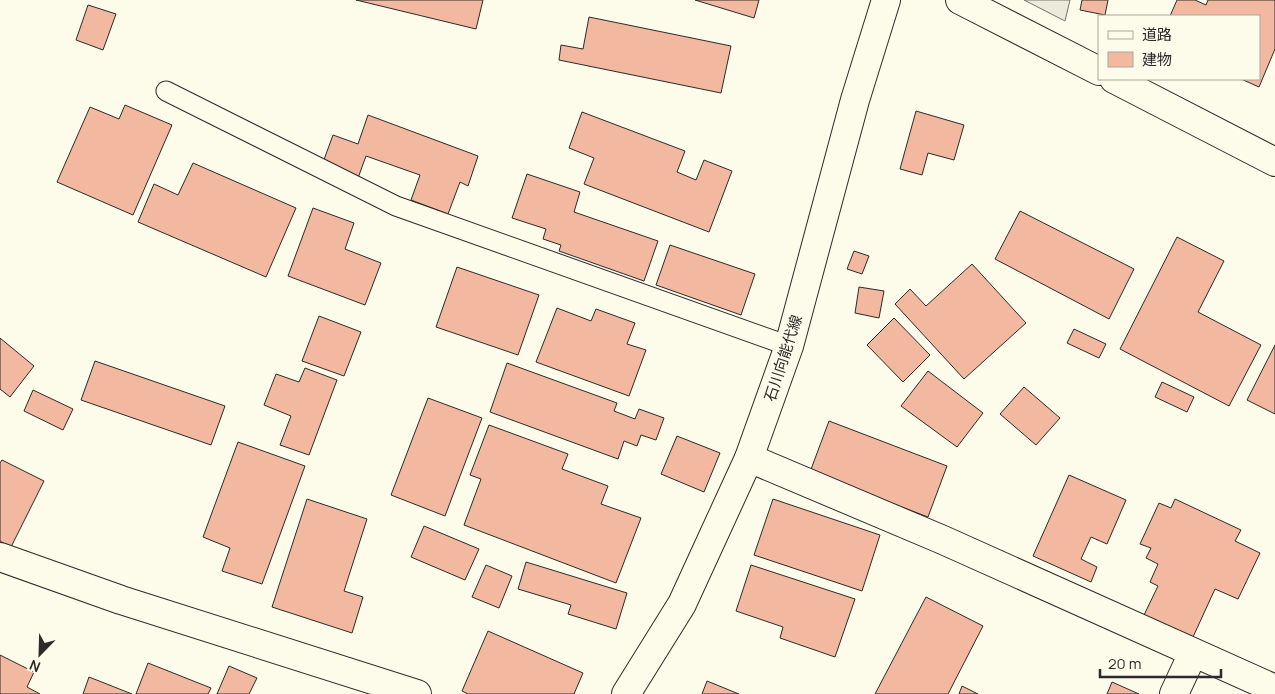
<svg xmlns="http://www.w3.org/2000/svg" width="1275" height="694" font-family="Manrope,'Noto Sans JP',sans-serif">
<style>
.parking{fill:#eceadb;stroke:#74746e}
.building{fill:#f2b8a0;stroke:#2b2b2b}
.lines{fill:none;stroke-linecap:round;stroke-linejoin:round}
.service-casing{stroke:#2b2b2b;stroke-width:21}
.minor-casing{stroke:#2b2b2b;stroke-width:30}
.tertiary-casing{stroke:#2b2b2b;stroke-width:30}
.secondary-casing{stroke:#2b2b2b;stroke-width:30}
.service{stroke:#fdfbea;stroke-width:19}
.minor{stroke:#fdfbea;stroke-width:28}
.tertiary{stroke:#fdfbea;stroke-width:28}
.secondary{stroke:#fdfbea;stroke-width:28}
.labels{text-anchor:middle;dominant-baseline:central;stroke-width:4;stroke-linejoin:round;paint-order:stroke}
.street-label{font-size:15px;fill:#2b2b2b;stroke:#fdfbea}
</style>
<rect width="100%" height="100%" fill="#fdfbea"/>
<path class="parking" d="M1024,0H1070L1065,21Z"/>
<path class="building" d="M356,0H483L476,29Z
M695,0H759L754,18Z
M1082,0H1108L1105,15L1080,10Z
M1177,0H1195L1206,5L1208,0H1275V49L1259,87L1241,79H1259V16H1170Z
M88,5L116,14L103,50L76,40Z
M589,17L731,46L721,93L559,60L561,45L583,49Z
M125,105L172,125L133,215L57,182L90,107L119,119Z
M916,111L964,125L954,160L928,153L922,175L900,169Z
M582,112L685,151L677,172L696,180L704,160L732,171L709,232L584,184L594,158L569,148Z
M368,115L478,156L468,186L460,182L448,214L411,200L420,175L366,156L358,178L322,165L333,135L358,144Z
M193,163L296,208L266,277L138,222L154,184L178,195Z
M527,174L580,192L574,212L658,241L644,281L559,251L561,245L543,239L546,229L512,218Z
M313,208L354,223L345,249L381,263L365,305L288,276Z
M1020,211L1134,269L1109,319L995,259Z
M1177,237L1224,261L1198,312L1261,345L1229,406L1120,349Z
M670,245L755,274L741,315L656,285Z
M854,251L869,256L862,274L847,269Z
M972,264L1026,323L964,379L895,304L910,289L926,306Z
M457,267L539,295L518,355L436,327Z
M859,287L884,291L879,318L855,313Z
M557,308L591,321L596,309L635,323L627,344L646,350L629,396L536,362Z
M319,316L361,332L344,376L302,361Z
M894,318L930,355L903,382L867,345Z
M1074,329L1106,344L1099,358L1067,343Z
M0,338L34,366L10,397L0,389Z
M1275,345V414L1247,400Z
M95,361L225,406L211,445L81,400Z
M507,363L617,403L614,411L635,419L639,409L664,418L656,440L641,435L637,446L624,441L618,459L490,412Z
M305,368L337,380L309,455L280,445L291,416L264,405L276,374L299,382Z
M928,371L983,413L957,447L901,406Z
M1162,382L1194,397L1187,412L1155,397Z
M1024,387L1060,418L1036,445L1000,414Z
M33,390L73,409L63,430L24,411Z
M428,398L482,418L445,516L391,495Z
M829,421L947,466L928,517L810,472Z
M489,425L568,454L562,469L608,486L601,504L641,518L616,583L464,525L481,479L470,475Z
M677,436L720,453L704,492L661,474Z
M238,442L305,466L262,584L222,571L230,548L203,537Z
M2,460L44,481L11,547L0,541V463Z
M1069,475L1126,500L1107,544L1091,537L1081,559L1097,567L1091,582L1033,556Z
M307,499L367,519L344,591L363,597L352,633L272,607Z
M773,499L880,535L862,591L754,555Z
M1175,499L1241,530L1235,541L1260,553L1238,599L1215,589L1193,637L1144,615L1158,586L1150,582L1158,564L1146,558L1151,548L1140,544L1159,503L1171,508Z
M424,526L479,549L465,580L411,557Z
M526,562L627,593L616,629L568,614L571,605L518,589Z
M486,565L512,576L499,608L472,597Z
M751,565L855,599L835,657L780,638L783,627L736,611Z
M926,597L983,626L948,694H875Z
M488,631L583,673L574,694H468L462,691Z
M0,655L34,672L27,687L40,694H0Z
M148,663L211,688L208,694H136Z
M229,666L257,678L249,694H217Z
M89,677L132,694H83Z
M707,681L739,694H702Z
M1112,682L1139,694H1107Z
M962,686L978,694H959Z"/>
<g class="lines">
<defs>
<path id="service" d="M166,91L396,206L789,346"/>
<path id="minor" d="M749,458L943,540L1275,689
M0,557L121,600L417,694
M1174,694L1193,653"/>
<path id="tertiary" d="M960,0L1099,71
M1114,79L1275,162"/>
<path id="secondary" d="M626,694L682,604L749,458L789,346L855,100L886,0"/>
</defs>
<use href="#service" class="service-casing"/>
<use href="#minor" class="minor-casing"/>
<use href="#tertiary" class="tertiary-casing"/>
<use href="#secondary" class="secondary-casing"/>
<use href="#service" class="service"/>
<use href="#minor" class="minor"/>
<use href="#tertiary" class="tertiary"/>
<use href="#secondary" class="secondary"/>
</g>
<g class="labels">
<g class="street-label">
<text transform="translate(783 358) rotate(-72)">石川向能代線</text>
</g>
</g>
<rect x="1098" y="15" width="162" height="65" fill="#fdfbea" stroke="#a9a89e"/>
<rect x="1108" y="31" width="25" height="8" fill="#fdfbea" stroke="#a9a89e"/>
<text x="1142" y="40" font-size="15" fill="#2b2b2b">道路</text>
<rect x="1108" y="52" width="25" height="15" fill="#f2b8a0" stroke="#a9a89e"/>
<text x="1142" y="65" font-size="15" fill="#2b2b2b">建物</text>
<g transform="translate(40 654) rotate(203)" stroke="#fdfbea" stroke-width="4" paint-order="stroke">
<path d="M0-4L9 19L0 12L-9 19Z" fill="#2b2b2b"/>
<text y="-8" font-size="14" font-weight="bold" text-anchor="middle" fill="#2b2b2b">N</text>
</g>
<path d="M1100 669v8h121v-8" fill="none" stroke="#2b2b2b" stroke-width="2.5"/>
<text x="1108" y="669" font-size="15" fill="#2b2b2b" stroke="#fdfbea" stroke-width="4" paint-order="stroke">20 m</text>
</svg>
